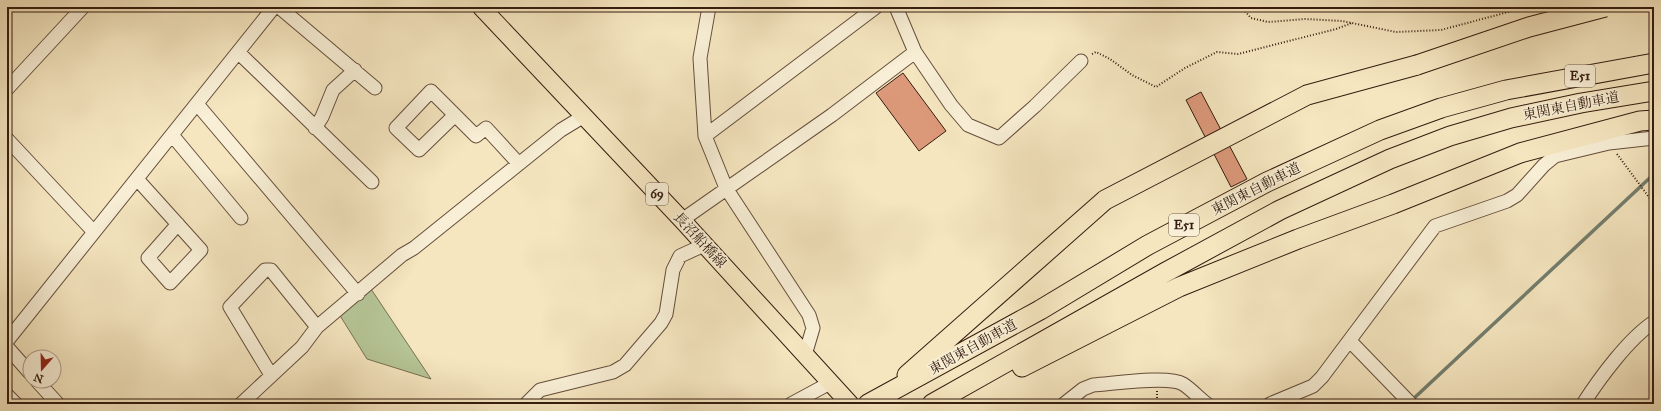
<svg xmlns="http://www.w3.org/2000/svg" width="1661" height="411" font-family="'IM FELL Great Primer','Noto Serif JP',serif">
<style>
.green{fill:#b6c697;stroke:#767153}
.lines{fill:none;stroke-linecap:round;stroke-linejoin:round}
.stream{stroke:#737e6e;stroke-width:3.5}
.building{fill:#dc997a;stroke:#351c0f}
.minor-casing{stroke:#654e3b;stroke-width:15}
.major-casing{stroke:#351c0f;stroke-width:19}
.highway-casing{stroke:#351c0f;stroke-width:21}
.path{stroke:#351c0f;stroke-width:2;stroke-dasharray:1 2;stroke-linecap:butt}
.minor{stroke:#f8efd6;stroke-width:13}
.major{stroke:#f5e6c0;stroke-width:17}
.highway{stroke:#f5e6c0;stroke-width:19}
.highway-bridge-casing{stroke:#351c0f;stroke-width:21;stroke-linecap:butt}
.highway-bridge{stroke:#f5e6c0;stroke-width:19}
.labels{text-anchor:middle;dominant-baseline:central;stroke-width:3.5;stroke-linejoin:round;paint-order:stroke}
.shield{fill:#f8efd6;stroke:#705b4b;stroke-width:1}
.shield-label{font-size:13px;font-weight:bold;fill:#351c0f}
.street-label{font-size:14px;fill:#351c0f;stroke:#f8efd6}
</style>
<rect width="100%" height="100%" fill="#f5e6c0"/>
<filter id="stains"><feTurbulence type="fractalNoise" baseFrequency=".005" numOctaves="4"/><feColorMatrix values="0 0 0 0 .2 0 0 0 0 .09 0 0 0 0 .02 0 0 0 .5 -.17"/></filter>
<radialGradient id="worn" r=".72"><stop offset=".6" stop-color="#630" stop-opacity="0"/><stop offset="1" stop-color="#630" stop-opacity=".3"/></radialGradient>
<path class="green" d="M371,289L431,379L367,359L339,314Z"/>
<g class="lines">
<path class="stream" d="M1411,401L1654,174"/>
</g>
<path class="building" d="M903,73L946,131L919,151L876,93Z
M1201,92L1247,179L1231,187L1186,100Z"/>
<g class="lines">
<defs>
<path id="minor" d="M279,7L375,88
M709,7L700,58L705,136L726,188L809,315L813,328L805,355
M896,7L915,52L951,105L968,125L999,138L1035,106L1081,61
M238,52L372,182
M7,89L83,7
M197,104L358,294
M455,115L419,150L396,128L431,91L476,136L486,128L519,164
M315,128L322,117L333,90L355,70
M172,135L241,218
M705,136L876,7
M7,139L94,232
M137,179L201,250L170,283L148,258L178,224
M682,220L832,115L915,52
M7,341L274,7
M1350,341L1411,404
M7,347L30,373
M271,375L230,307L265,270H271L317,327
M37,381L58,404
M7,395L16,404
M241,404L302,347L317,327L402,255L414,248L561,130L584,116
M526,404L540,390L613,372L625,365L661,323L666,314L673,270L680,256L704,245
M791,404L830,383
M1064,404L1083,389L1093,385C1112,384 1168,375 1183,384C1191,389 1199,398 1207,404
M1270,404L1313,386L1322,377L1435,226L1507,201L1517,195L1544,165L1555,156L1609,143L1654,138
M1583,404C1599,379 1629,338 1654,322"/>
<path id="major" d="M481,7L682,220L850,404"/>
<path id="highway" d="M1022,367L1179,287L1298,239L1393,204L1520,153L1640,121L1654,120
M907,375L1105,200L1307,95L1417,65
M868,404L1040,310L1148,245L1267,182L1380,130L1441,108L1506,90L1654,63
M932,404L1166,272L1280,210L1390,159L1450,136L1511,118L1581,103L1654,91"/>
</defs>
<use href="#minor" class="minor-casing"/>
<use href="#major" class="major-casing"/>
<use href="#highway" class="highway-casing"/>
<path class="path" d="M1241,7L1251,18L1268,22L1305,19L1342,21L1396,32L1441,30L1527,7
M1092,54L1096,52L1110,59L1132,75L1156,87L1185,68L1217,52L1238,54L1336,29L1352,23
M1617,154L1654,204
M1157,391V404"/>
<use href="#minor" class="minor"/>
<use href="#major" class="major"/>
<use href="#highway" class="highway"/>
<defs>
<path id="highway-bridge" d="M1417,65L1529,27L1605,7"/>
</defs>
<use href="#highway-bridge" class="highway-bridge-casing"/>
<use href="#highway-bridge" class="highway-bridge"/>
</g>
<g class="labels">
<g class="shield">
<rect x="1565" y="65" width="30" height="22" rx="3"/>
<rect x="646" y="183" width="22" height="22" rx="3"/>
<rect x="1169" y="214" width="30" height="22" rx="3"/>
</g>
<g class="shield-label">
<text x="1580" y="76">E51</text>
<text x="657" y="194">69</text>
<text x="1184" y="225">E51</text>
</g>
<g class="street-label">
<text transform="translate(1571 106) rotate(-11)">東関東自動車道</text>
<text transform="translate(1256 189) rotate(-27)">東関東自動車道</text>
<text transform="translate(700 240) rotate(47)">長沼船橋線</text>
<text transform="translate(973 347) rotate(-29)">東関東自動車道</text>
</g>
</g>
<rect width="1661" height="411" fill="none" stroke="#f5e6c0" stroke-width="24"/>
<rect x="8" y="8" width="1645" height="395" fill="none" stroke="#351c0f" stroke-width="2"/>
<rect x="12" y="12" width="1637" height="387" fill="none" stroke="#351c0f"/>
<g transform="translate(42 369) rotate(200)"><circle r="19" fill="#f8efd6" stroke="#aa9b86"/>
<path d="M0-3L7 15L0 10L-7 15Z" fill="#8f2418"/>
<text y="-6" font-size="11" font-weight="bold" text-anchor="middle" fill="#351c0f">N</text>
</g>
<rect width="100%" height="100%" filter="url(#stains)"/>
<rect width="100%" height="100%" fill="url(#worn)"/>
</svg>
